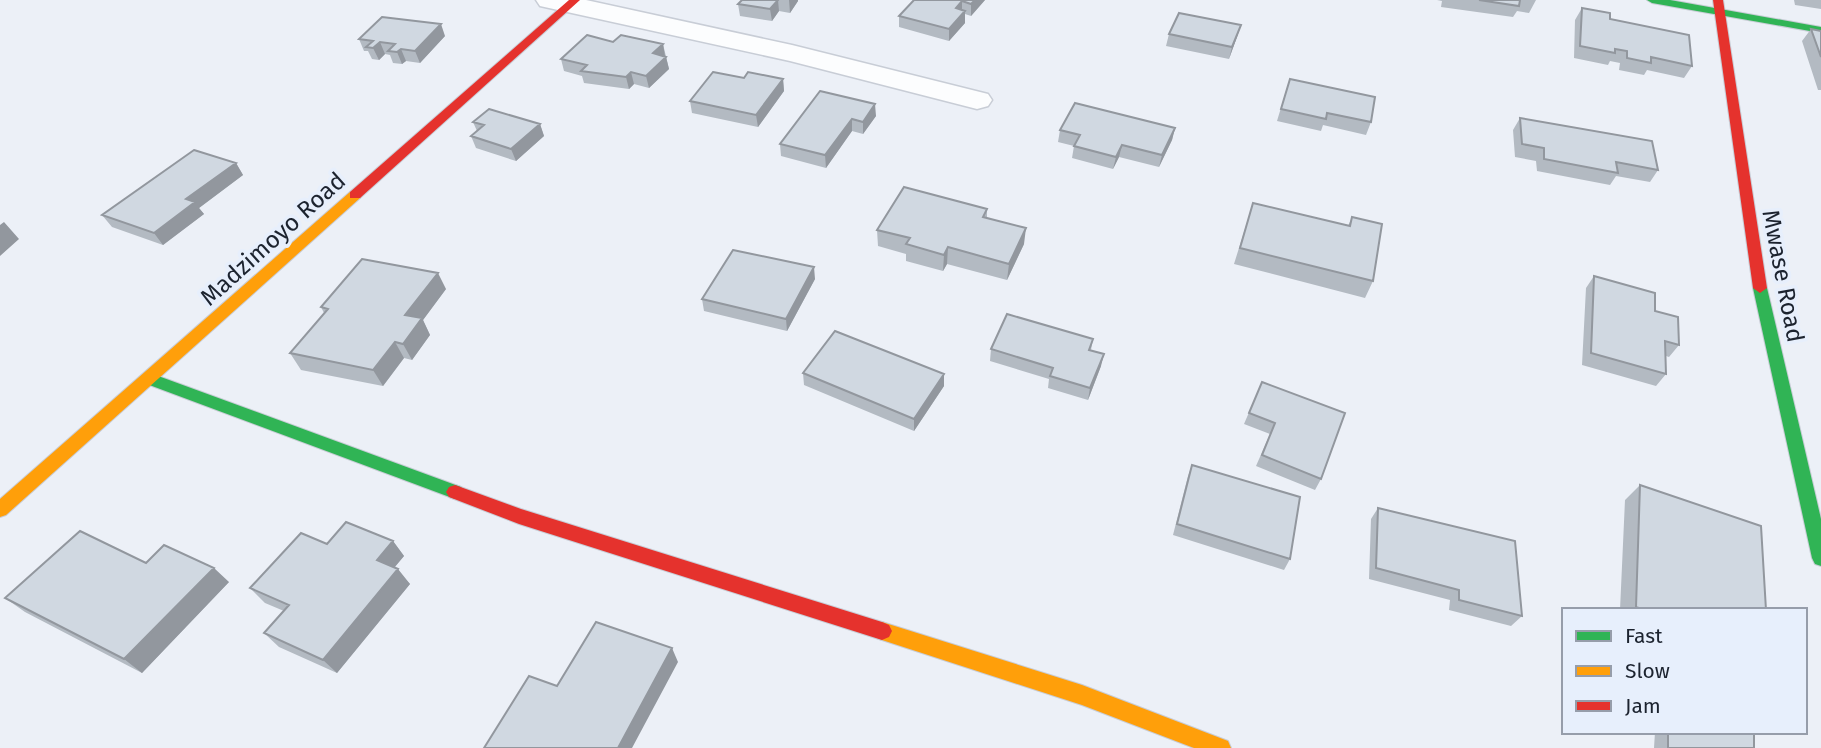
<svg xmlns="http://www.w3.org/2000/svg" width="1821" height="748" font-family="'Fira Sans',sans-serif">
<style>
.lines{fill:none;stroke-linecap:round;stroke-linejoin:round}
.street-casing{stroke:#c8cdd6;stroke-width:3}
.fast-casing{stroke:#c8cdd6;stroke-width:2}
.slow-casing{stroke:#c8cdd6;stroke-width:2}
.jam-casing{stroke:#c8cdd6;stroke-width:2}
.street{fill:#fcfdfe;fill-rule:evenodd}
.fast{fill:#30b455;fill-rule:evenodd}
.slow{fill:#ff9f0a;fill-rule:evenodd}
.jam{fill:#e5322d;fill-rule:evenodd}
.wall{fill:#b3bac2}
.shaded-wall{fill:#92979e}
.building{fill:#d0d8e1;stroke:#92979e;stroke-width:2}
.labels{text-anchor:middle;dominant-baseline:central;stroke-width:7;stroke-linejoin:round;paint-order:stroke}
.street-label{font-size:24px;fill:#1c232f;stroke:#e7effc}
</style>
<rect width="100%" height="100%" fill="#ecf0f7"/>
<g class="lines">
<defs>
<path id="street" d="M536,0H586L792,45L988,94L992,100L988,106L977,109L790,61L549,8L540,6Z"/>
<path id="fast" d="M1647,0H1670L1821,27V33L1652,3Z
M1760,283L1767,288L1821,519V566L1815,564L1812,558L1753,288Z
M150,373L461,487L464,492L461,497L455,499L144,383L142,379L144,375Z"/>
<path id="slow" d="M355,191L362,195L360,198L6,515L0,517V499L350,192Z
M882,622L1082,685L1228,741L1231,748H1194L1082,705L882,640L875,637L872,631L875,625Z"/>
<path id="jam" d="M569,0H580L360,198H350V192Z
M1713,0H1723L1767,288L1760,293L1753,288Z
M455,485L521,509L882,622L889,625L892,631L889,637L882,640L519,524L449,497L446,492L449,487Z"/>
</defs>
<use href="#street" class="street-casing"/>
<use href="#fast" class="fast-casing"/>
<use href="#slow" class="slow-casing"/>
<use href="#jam" class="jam-casing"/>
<use href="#street" class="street"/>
<use href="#fast" class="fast"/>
<use href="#slow" class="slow"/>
<use href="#jam" class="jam"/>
</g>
<path class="wall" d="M742,0H798V1L790,13L779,11L772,21L740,16L738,4Z
M914,0H985L971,16L965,14V23L949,41L899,27V16Z
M1437,0H1536L1529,13L1517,11L1513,17L1441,7L1442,1Z
M1794,0H1821V9L1795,5Z
M1582,8L1610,19L1692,66L1684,78L1647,70L1644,75L1619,70L1620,63L1610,61L1608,65L1574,58L1575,20Z
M1241,25L1229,59L1166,46L1169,34Z
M1811,29L1821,31V90H1818L1802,41Z
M445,36L420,63L406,61L402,64L393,63L390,55L385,54L379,60L372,59L368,51H364L359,39Z
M613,42L663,44L669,69L649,88L634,84L629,89L584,83L582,76L564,71L561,59Z
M744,78L783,79L784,91L758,127L692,113L690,101Z
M820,91L876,116L863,134L852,131L826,168L781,156L780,144Z
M1286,91L1371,122L1366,135L1323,125L1321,131L1277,121Z
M1520,118L1658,170L1650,182L1616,176L1610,185L1537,171L1536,161L1515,157L1513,130Z
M473,122L540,124L544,136L516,161L476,148L471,136L477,131Z
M1175,128L1172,140L1159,167L1119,157L1113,169L1072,158L1074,146L1058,142L1060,130Z
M236,163L243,175L199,208L204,214L163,245L112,227L102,215Z
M1253,203L1348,226L1352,217L1373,281L1365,298L1234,264Z
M987,209V218L1024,244L1007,280L947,264L943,271L906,261V254L878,246L877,230Z
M1594,276L1655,311L1679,345L1669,357L1666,356V374L1656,386L1582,365L1586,288Z
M815,279L787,331L704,311L702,299Z
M446,289L423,320L430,335L412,360L404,358L383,386L301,370L290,353L324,313L321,307Z
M1093,339L1091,350L1101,366L1088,400L1048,388L1049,379L990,361L991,349Z
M803,373L944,374V386L914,431L804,385Z
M1262,382L1321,479L1315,490L1256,466L1270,434L1244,424Z
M1192,465L1290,559L1284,570L1173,535L1188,476Z
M1640,485L1766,610H1620L1625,500Z
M1378,508L1522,616L1511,626L1449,610L1450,600L1369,579L1371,519Z
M393,541L404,556L394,568L410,584L337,673L279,647L264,633L284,611L265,603L250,588L327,544Z
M146,563L229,582L142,673L25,612L5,598Z
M1655,732H1754V748H1654Z"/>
<path class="shaded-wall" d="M778,0L779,11L772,21L770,9Z
M789,0H798V1L790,13Z
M975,0H985L971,16V4Z
M962,1V13L956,8Z
M965,11V23L949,41V29Z
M441,24L445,36L420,63L415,51Z
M1241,25L1237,37L1229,59L1232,47Z
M380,42L385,54L379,60L373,48Z
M663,44L665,56L653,53Z
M401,49L406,61L402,64L397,52Z
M666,57L669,69L649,88L646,76Z
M631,72L634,84L629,89L626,77Z
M783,79L784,91L758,127L756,115Z
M875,104L876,116L863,134V122Z
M852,119V131L826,168L825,155Z
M540,124L544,136L516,161L511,149Z
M1175,128L1172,140L1159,167L1162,155Z
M1122,145L1119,157L1113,169L1116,157Z
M236,163L243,175L199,208L204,214L163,245L154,233L186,199Z
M4,222L19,239L0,256V225Z
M1026,228L1024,244L1007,280L1009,264Z
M948,247L947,264L943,271L944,255Z
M814,267L815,279L787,331L786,319Z
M438,273L446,289L423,320L430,335L412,360L403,344L405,315Z
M395,342L404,358L383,386L373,370Z
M1104,354L1101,366L1088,400L1090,388Z
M944,374V386L914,431V419Z
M393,541L404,556L388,575L377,560Z
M214,568L229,582L142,673L124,659Z
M398,569L410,584L337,673L323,660Z
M672,648L678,662L632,748H618Z"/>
<path class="building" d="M742,0H778L770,9L738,4Z
M914,0H975L971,4L962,1L956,8L965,11L949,29L899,16Z
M1479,0H1520L1519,6Z
M1582,8L1610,13V19L1689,35L1692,66L1651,57V63L1627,58V51L1615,49V53L1580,46Z
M1179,13L1241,25L1232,47L1169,34Z
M382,17L441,24L415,51L401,49L397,52L388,51L395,44L380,42L373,48L366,47L373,41L359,39Z
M1811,29L1821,31V57Z
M587,35L613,42L621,35L663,44L653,53L666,57L646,76L631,72L626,77L581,71L587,65L561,59Z
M713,72L744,78L748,72L783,79L756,115L690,101Z
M1290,79L1375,97L1371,122L1327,113L1326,119L1281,109Z
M820,91L875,104L863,122L852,119L825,155L780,144Z
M1075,103L1175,128L1162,155L1122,145L1116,157L1074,146L1080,135L1060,130Z
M489,109L540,124L511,149L471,136L484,125L473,122Z
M1520,118L1652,141L1658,170L1616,162L1618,173L1544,159V148L1522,144Z
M194,150L236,163L186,199L195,202L154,233L102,215Z
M904,187L987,209L983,217L1026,228L1009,264L948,247L944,255L906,244L910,238L877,230Z
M1253,203L1350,226L1352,217L1382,224L1373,281L1240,248Z
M733,250L814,267L786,319L702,299Z
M362,259L438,273L405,315L422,318L403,344L395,342L373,370L290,353L328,309L321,307Z
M1594,276L1655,293V311L1678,317L1679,345L1665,341L1666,374L1591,353Z
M1007,314L1093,339L1089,350L1104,354L1090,388L1050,376L1053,368L991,349Z
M835,331L944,374L914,419L803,373Z
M1262,382L1345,413L1321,479L1262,455L1275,423L1249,413Z
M1192,465L1300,497L1290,559L1177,524Z
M1640,485L1761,526L1766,610H1644L1636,607Z
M1378,508L1515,541L1522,616L1459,600V590L1376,568Z
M346,522L393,541L377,560L398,569L323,660L264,633L289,605L250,588L301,533L327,544Z
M80,531L146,563L164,545L214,568L124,659L5,598Z
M596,622L672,648L618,748H484L529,676L557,686Z
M1668,732H1754V748H1668Z"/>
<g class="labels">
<g class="street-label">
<text transform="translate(273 239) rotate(-42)">Madzimoyo Road</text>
<text transform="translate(1783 276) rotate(79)">Mwase Road</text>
</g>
</g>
<rect x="1562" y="608" width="245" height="126" fill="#e7effc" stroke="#969daa" stroke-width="2"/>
<rect x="1576" y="631" width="35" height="10" fill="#30b455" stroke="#969daa" stroke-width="2"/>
<text x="1625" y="643" font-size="21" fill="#1c232f">Fast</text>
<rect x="1576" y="666" width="35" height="10" fill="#ff9f0a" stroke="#969daa" stroke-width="2"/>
<text x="1625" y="678" font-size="21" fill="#1c232f">Slow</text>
<rect x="1576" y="701" width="35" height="10" fill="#e5322d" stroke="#969daa" stroke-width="2"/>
<text x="1625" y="713" font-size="21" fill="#1c232f">Jam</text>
</svg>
